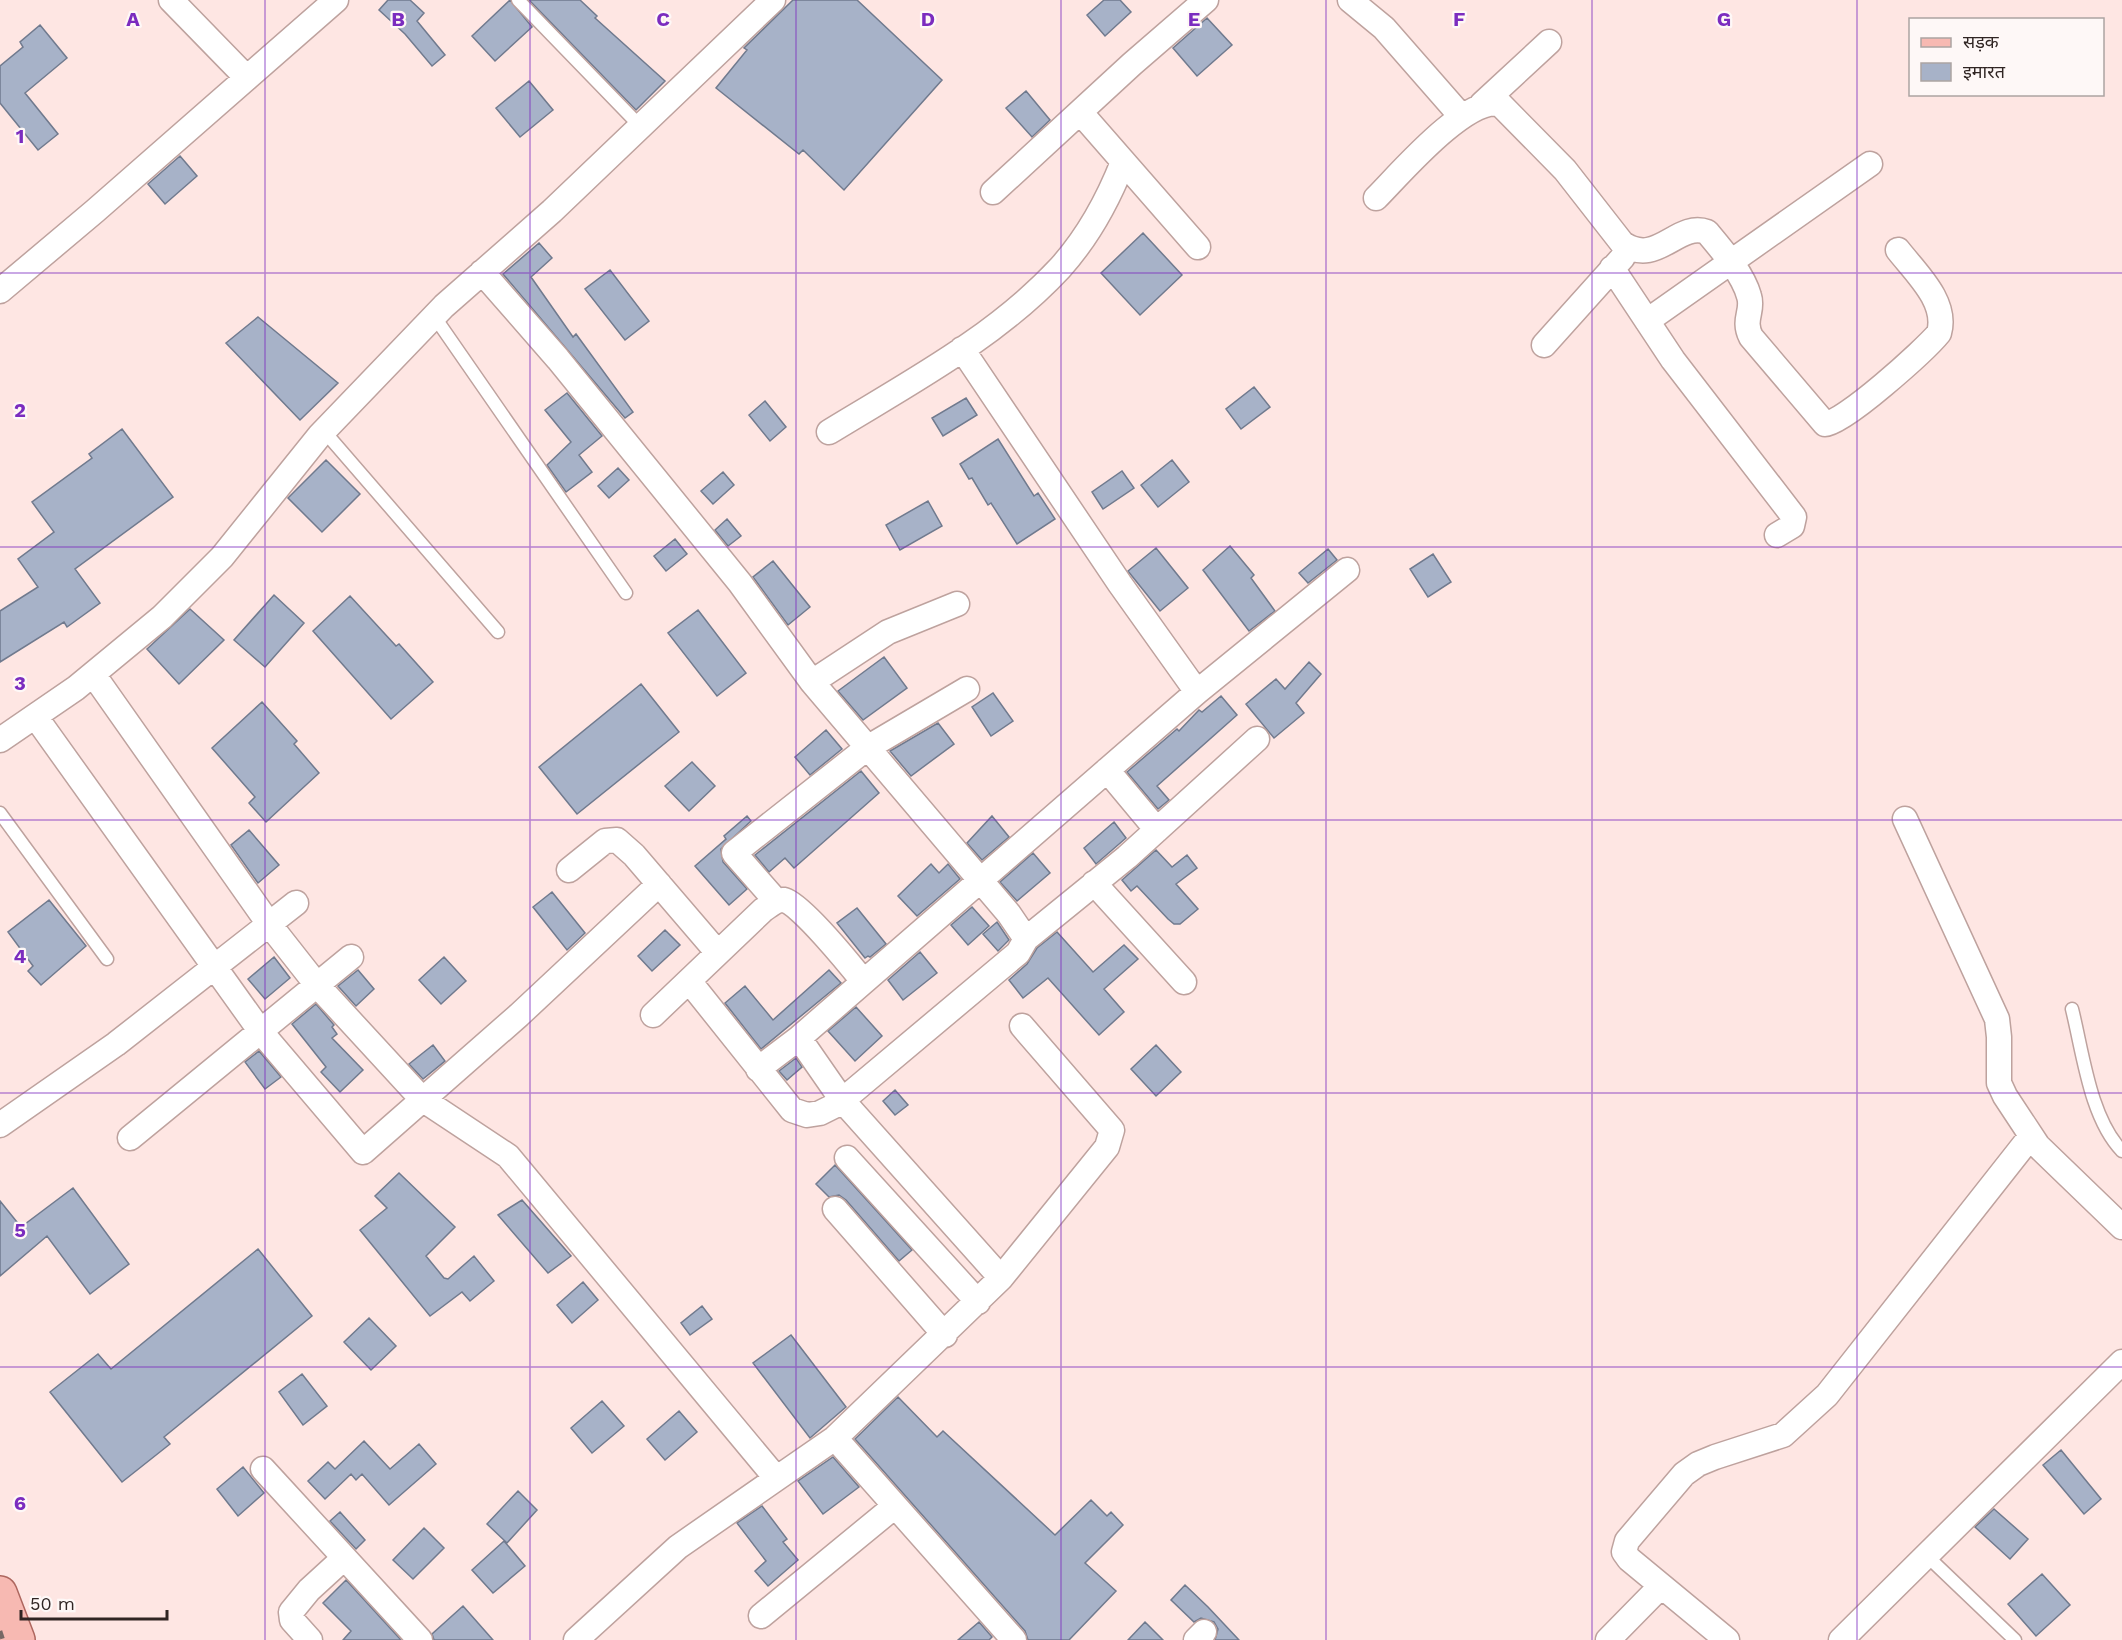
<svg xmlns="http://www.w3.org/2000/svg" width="2122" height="1640" font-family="'Work Sans','Noto Sans Devanagari',sans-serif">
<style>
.building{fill:#a7b2c8;stroke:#707a8e;stroke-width:1.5}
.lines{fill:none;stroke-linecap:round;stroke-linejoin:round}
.lane-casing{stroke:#bea29e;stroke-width:15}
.street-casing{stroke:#bea29e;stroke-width:27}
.primary-casing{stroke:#ae675f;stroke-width:36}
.lane{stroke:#fff;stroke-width:12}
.street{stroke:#fff;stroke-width:24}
.primary{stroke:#f7b9b2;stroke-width:33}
.rail{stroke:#776865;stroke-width:4.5;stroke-dasharray:8 8;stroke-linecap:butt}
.grid{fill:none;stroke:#7b2cbf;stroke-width:1.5;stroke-opacity:0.55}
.grid-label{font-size:20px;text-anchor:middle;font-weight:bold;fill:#7b2cbf;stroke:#fef8f7;stroke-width:4.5;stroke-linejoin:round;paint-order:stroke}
</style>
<rect width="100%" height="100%" fill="#fee6e3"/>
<path class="building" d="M388,0H410L424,13L417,21L445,55L432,66L405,34L379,10Z
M510,0L532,27L495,61L472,36Z
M529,0H580L597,16L595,18L665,81L636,110Z
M793,0H857L942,80L844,190L803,150L799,154L716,88L747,50L744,48Z
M1104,0H1120L1131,12L1105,36L1087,15Z
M1207,18L1232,45L1197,76L1173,48Z
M40,25L67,58L25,93L58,134L38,150L0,103V66L23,47L20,42Z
M529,81L553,110L520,137L496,108Z
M1026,91L1050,120L1032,137L1006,108Z
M180,156L197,176L165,204L148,184Z
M1143,233L1182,275L1140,315L1101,273Z
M539,243L552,258L531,277L573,337L576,334L633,412L625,418L503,274Z
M610,270L649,321L625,340L585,289Z
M258,317L338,383L300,420L226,343Z
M1254,387L1270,407L1241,429L1226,409Z
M567,393L602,436L579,455L592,472L566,492L547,465L571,442L545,410Z
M966,398L977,415L943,436L932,418Z
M765,401L786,427L770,441L749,415Z
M122,429L173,497L75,569L100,603L67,627L64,622L0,662V611L38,587L18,559L54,532L32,502L92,458L89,454Z
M998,439L1034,496L1038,493L1055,519L1017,544L991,503L988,505L972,478L969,479L960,464Z
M326,460L360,494L322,532L288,498Z
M1172,460L1189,482L1158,507L1141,485Z
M618,468L629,480L609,498L598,486Z
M1122,471L1134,488L1103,509L1092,492Z
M723,472L734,485L713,504L701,491Z
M928,501L942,526L900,550L886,525Z
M727,519L741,536L728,546L715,530Z
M675,539L687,554L666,571L654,556Z
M1230,546L1254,575L1251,578L1275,611L1249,631L1203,570Z
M1156,548L1188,588L1160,611L1128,571Z
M1328,549L1337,560L1308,583L1299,573Z
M1433,554L1451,582L1428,597L1410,569Z
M773,561L810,607L788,625L753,577Z
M274,595L304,623L265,667L234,640Z
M350,596L396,646L399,644L433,682L391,719L313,631Z
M190,609L224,640L179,684L147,649Z
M698,610L746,673L717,696L668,633Z
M884,657L907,688L863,720L838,691Z
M1309,662L1321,674L1296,703L1304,713L1274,738L1246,704L1276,679L1285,689Z
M641,684L679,732L577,814L539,767Z
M993,693L1013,721L991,736L972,707Z
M1221,696L1237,715L1157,786L1169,800L1158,809L1127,772L1177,729L1179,731L1199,710L1202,712Z
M262,702L297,741L294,744L319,773L266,822L249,803L255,797L212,748Z
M938,723L954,744L911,776L890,751Z
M826,730L842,749L810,775L795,757Z
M692,762L715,786L689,811L665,786Z
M861,771L879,793L794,868L785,858L769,872L755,855Z
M747,816L751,821L721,849L723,862L747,889L729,905L695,866L726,839L724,836Z
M992,816L1009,837L982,860L967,843Z
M1114,822L1126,838L1096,864L1084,848Z
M249,830L279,865L258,883L231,845Z
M1156,850L1172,867L1187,855L1197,868L1176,884L1198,909L1180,924H1174L1168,919L1137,886L1131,891L1122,880Z
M1033,853L1050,873L1017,901L1000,882Z
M931,864L939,873L948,864L960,879L917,916L898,896Z
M552,892L585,933L567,950L533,907Z
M49,900L86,946L41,985L28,971L33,966L8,932Z
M972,907L989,926L968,945L951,925Z
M857,908L886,944L870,957L868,956L865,958L837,923Z
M997,922L1009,940L998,951L983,934Z
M665,930L680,945L652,971L638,956Z
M1057,932L1093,972L1124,945L1138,959L1104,989L1124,1012L1099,1035L1048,978L1023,998L1009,980L1027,964L1037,948Z
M920,952L937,973L903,1000L888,980Z
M274,957L290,978L265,999L248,979Z
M444,957L466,981L441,1004L419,980Z
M358,970L374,989L356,1006L338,986Z
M829,970L841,983L761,1049L725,1003L745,986L773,1020Z
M316,1004L334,1025L332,1027L337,1034L332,1038L363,1070L340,1092L321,1072L326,1067L292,1024Z
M856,1007L882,1036L855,1061L828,1031Z
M433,1045L445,1061L423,1079L409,1064Z
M1156,1045L1181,1072L1156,1096L1131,1069Z
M259,1051L281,1077L265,1089L245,1062Z
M796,1058L802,1067L787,1080L779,1071Z
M895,1090L908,1105L895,1115L883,1101Z
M835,1165L912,1250L899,1261L846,1200L839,1195L829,1197L816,1184Z
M399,1173L455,1227L426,1256L444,1278L448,1279L474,1256L494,1281L470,1301L462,1292L430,1316L360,1230L387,1208L375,1196Z
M73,1188L129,1264L90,1294L47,1236L0,1276V1201L21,1227Z
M522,1200L571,1256L548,1273L498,1215Z
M258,1249L312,1316L164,1437L170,1444L122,1482L50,1392L98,1354L111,1369Z
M583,1282L598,1300L572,1323L557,1305Z
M702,1306L712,1319L690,1335L681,1323Z
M369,1318L396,1346L371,1370L344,1342Z
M791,1335L846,1407L810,1438L753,1363Z
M302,1374L327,1406L303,1425L279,1392Z
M898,1397L937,1437L943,1431L1055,1535L1091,1500L1107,1516L1111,1512L1123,1525L1085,1563L1116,1591L1069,1640H1028L1025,1631L855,1439Z
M602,1401L624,1426L592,1453L571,1428Z
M679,1411L697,1432L665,1460L647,1439Z
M364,1441L390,1469L419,1444L436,1464L389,1505L362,1474L356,1480L351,1474L325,1499L308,1481L328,1462L335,1469Z
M2061,1450L2101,1499L2084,1514L2043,1465Z
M833,1457L859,1487L823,1514L798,1481Z
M243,1467L264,1493L238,1516L217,1489Z
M518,1491L537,1510L507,1543L487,1524Z
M762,1506L787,1539L783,1542L798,1560L768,1586L755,1571L766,1561L737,1523Z
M1994,1509L2028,1539L2010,1559L1975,1527Z
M340,1512L365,1540L356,1549L330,1521Z
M424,1528L444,1548L413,1579L393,1560Z
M504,1541L525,1566L493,1593L472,1570Z
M2042,1574L2070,1605L2036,1636L2008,1604Z
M346,1580L401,1640H343L351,1631L323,1603Z
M1185,1585L1208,1607L1239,1640H1215L1218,1629L1214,1622L1201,1618L1194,1622L1171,1600Z
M463,1606L493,1640H434L432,1634Z
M979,1622L992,1637L989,1640H958Z
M1145,1622L1163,1640H1128Z"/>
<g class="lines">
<defs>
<path id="lane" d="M518,0L641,127
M434,316L626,593
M324,431L498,632
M0,813L107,959
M2072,1009C2083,1053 2090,1118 2122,1151
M1927,1556L2015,1640"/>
<path id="street" d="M171,0L247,78
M1350,0L1384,28L1461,116
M1482,104L1549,42
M1080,112L1198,247
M993,192L1132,64L1206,0
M1376,198C1400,174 1465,97 1500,104L1565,170L1622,243C1657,268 1677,221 1707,232C1722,250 1743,274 1749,296C1754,311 1742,319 1751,337L1825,424C1843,424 1925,350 1939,333C1948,302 1916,273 1898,250
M1612,268L1673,360L1794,517L1792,526L1777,535
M482,272L558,359L740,583L812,682L1009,914L1026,939L1018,953L838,1104L820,1113L807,1115L792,1110L689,981
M0,291L95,211L336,0
M1647,321L1870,164
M1544,345L1623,257
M962,349L1120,584L1197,692
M829,432C909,383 996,337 1060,268C1088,237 1108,200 1123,162
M93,674L269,924L317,985L422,1099L508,1156L776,1478
M812,682L888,632L957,604
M35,716L261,1032L363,1152L519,1015L659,884
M0,740L76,688L162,617L222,557L320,435L444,306L552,211L773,0
M1107,770L1157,830
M1905,819L1997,1019L1999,1037V1083L2005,1096L2038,1146L2122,1227
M569,870L605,841L617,840L634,855L718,953
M1094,883L1184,982
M776,901L734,853L867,748L967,689
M1026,939L1127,857L1257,739
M653,1015L763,910C769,906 776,899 784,900C799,902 851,966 863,981
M799,1038L842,1100L1001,1278
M758,1069L799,1038L1197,692L1347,570
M0,1125L116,1044L296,903
M130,1138L351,957
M847,1158L978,1302
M835,1209L945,1335
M835,1438L1014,1640
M263,1469L420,1640
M761,1616L895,1506
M310,1640L292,1620L291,1612L309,1590L344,1558
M576,1640L678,1547L835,1438L1001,1278L1107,1147L1112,1130L1022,1026
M1196,1640L1204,1632
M1608,1640L1661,1586
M1727,1640L1629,1559L1624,1552L1627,1541L1684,1474L1698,1464L1715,1457L1783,1435L1827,1395L2031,1136
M1841,1640L2122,1362"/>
<path id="primary" d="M0,1593L18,1640"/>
</defs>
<use href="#lane" class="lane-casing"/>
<use href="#street" class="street-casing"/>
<use href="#primary" class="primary-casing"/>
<use href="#lane" class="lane"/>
<use href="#street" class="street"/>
<use href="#primary" class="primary"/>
<path class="rail" d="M0,1631L3,1640"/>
</g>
<path class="grid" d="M265,0V1640M530,0V1640M796,0V1640M1061,0V1640M1326,0V1640M1592,0V1640M1857,0V1640M0,273H2122M0,547H2122M0,820H2122M0,1093H2122M0,1367H2122"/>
<g class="grid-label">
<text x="133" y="26">A</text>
<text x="398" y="26">B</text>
<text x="663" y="26">C</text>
<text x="928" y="26">D</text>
<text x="1194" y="26">E</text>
<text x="1459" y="26">F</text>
<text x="1724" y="26">G</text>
<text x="20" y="143">1</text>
<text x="20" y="417">2</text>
<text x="20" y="690">3</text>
<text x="20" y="963">4</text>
<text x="20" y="1237">5</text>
<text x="20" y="1510">6</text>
</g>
<rect x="1909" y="18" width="195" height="78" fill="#fef8f7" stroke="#aca4a2" stroke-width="1.5"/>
<rect x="1921" y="38" width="30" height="9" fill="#f7b9b2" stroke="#aca4a2" stroke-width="1.5"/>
<text x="1963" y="48" font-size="18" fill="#302523">सड़क</text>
<rect x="1921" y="63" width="30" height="18" fill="#a7b2c8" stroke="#aca4a2" stroke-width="1.5"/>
<text x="1963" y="78" font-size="18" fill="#302523">इमारत</text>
<path d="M21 1610v9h146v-9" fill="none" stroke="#302523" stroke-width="3"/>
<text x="30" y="1610" font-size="18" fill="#302523" stroke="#fef8f7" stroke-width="4.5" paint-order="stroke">50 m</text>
</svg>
